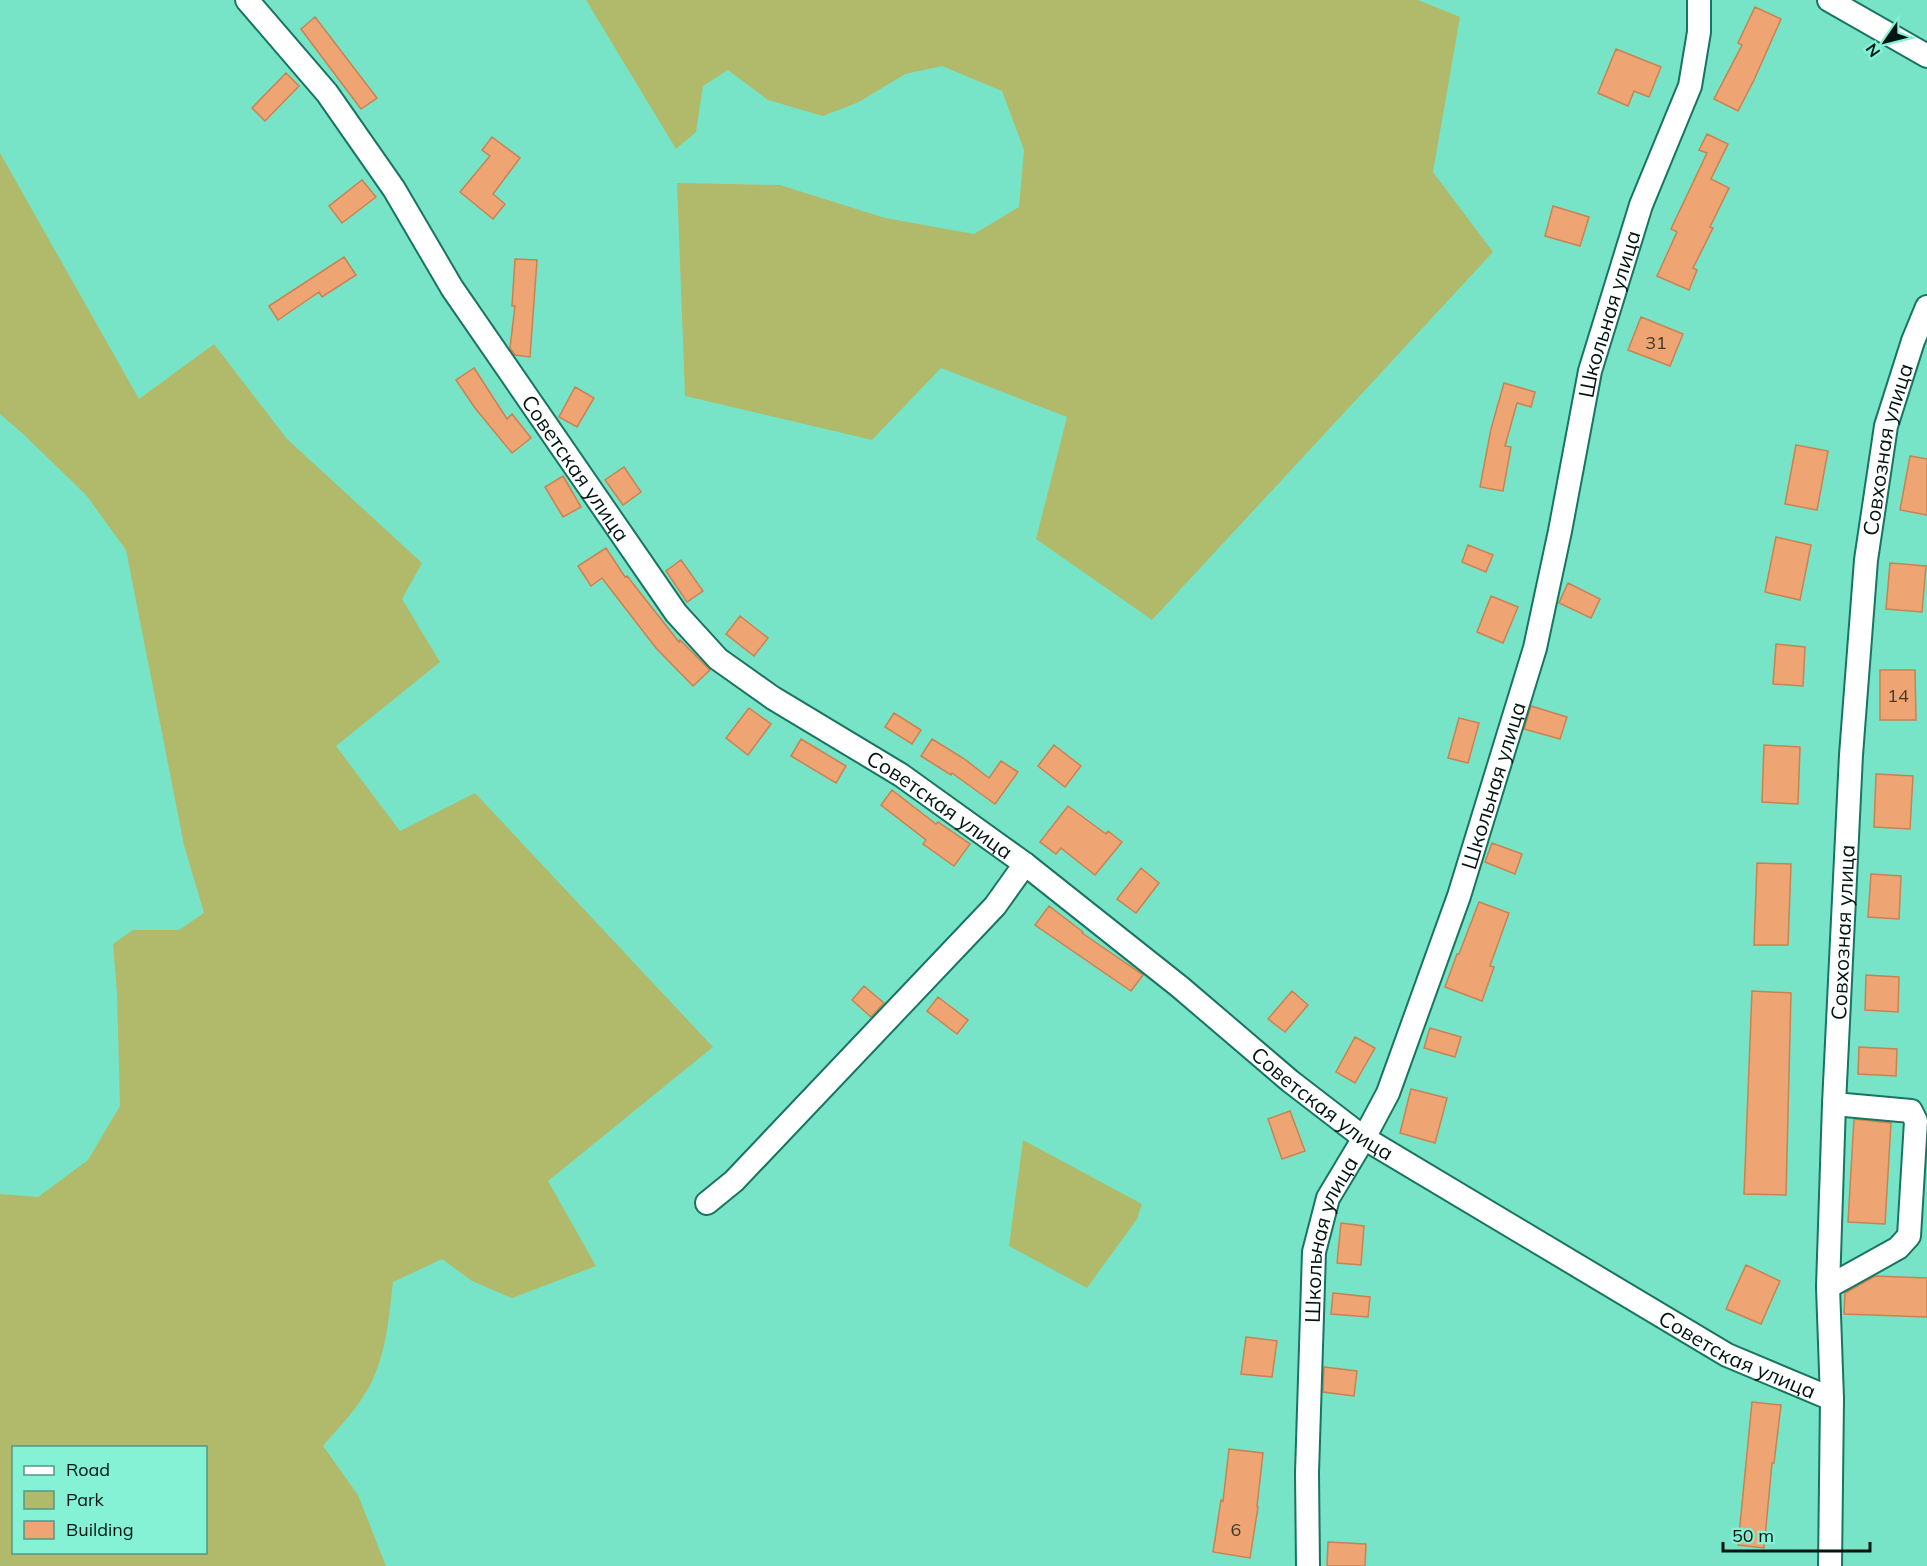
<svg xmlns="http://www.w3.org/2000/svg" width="1927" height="1566" font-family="Mulish,sans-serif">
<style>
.green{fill:#b0ba6a;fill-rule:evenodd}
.building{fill:#eea573;stroke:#c98251;stroke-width:1.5}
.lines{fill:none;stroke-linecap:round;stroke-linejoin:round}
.minor-casing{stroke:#197461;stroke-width:26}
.minor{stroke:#fff;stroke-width:22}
.labels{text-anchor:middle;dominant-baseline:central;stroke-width:6;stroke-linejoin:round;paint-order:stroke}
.number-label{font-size:18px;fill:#3c3a2a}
.street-label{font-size:21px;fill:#011611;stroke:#85f1d5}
</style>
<rect width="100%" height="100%" fill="#77e4c8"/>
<path class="green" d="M586,0H1418L1460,17L1433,172L1493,252L1152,620L1036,539L1067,417L941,368L872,440L685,396L677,183L780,185L885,218L974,234L1019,207L1024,150L1002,91L942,66L905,74L859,102L823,116L768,100L728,70L703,86L696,132L676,149Z
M0,153L139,399L214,344L287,439L422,563L402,599L440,662L336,746L400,831L475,793L713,1047L548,1181L596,1266L512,1298L472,1281L442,1259L393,1282C389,1315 387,1348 373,1379C362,1404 341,1425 323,1446L358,1495L386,1566H0V1194L38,1197L88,1160L120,1106L117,993L113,944L133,930H179L204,913L184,845L126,550L86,495L21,432L0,414ZM14,1448H206V1552H14Z
M1023,1140L1142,1204L1137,1219L1087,1288L1009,1246Z"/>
<path class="building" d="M1755,7L1781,19L1754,80L1738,111L1714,99L1742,45L1738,43Z
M315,17L377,98L361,109L301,29Z
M1616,49L1661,67L1649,97L1634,91L1628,106L1598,93Z
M286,73L299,86L265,121L252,108Z
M1707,134L1728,144L1711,179L1729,188L1710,227L1713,228L1693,268L1697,270L1689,290L1657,276L1677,232L1671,229L1707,153L1699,150Z
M492,137L520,158L493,194L505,204L493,219L460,192L490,156L482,150Z
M362,180L376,197L342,223L329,206Z
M1553,206L1589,217L1580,246L1545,236Z
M344,257L356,275L322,297L319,292L278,320L269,306Z
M515,259L537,260L530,357L515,355L510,348L515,306H512Z
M1641,317L1683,334L1670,366L1628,350Z
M474,368L507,419L512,414L531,438L512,453L475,408L456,380Z
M1504,383L1535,392L1531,407L1517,403L1505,446L1511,447L1503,491L1480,487L1491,429Z
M575,387L594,398L577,427L559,417Z
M1796,445L1828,451L1817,510L1785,504Z
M1910,456L1927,459V515L1900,510Z
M624,467L641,492L623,505L605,480Z
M563,476L581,507L563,517L545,487Z
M1776,537L1811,545L1800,600L1765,592Z
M1468,545L1493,555L1486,572L1462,562Z
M606,548L625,577L627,576L679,642L680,640L710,670L693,686L656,648L602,578L591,586L578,566Z
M681,560L703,591L687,602L666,571Z
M1890,563L1926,566L1922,612L1886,609Z
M1568,583L1600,599L1591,618L1559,603Z
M1491,596L1518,607L1503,643L1477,632Z
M740,616L768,638L754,656L726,634Z
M1776,644L1805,647L1803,686L1773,684Z
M1880,670H1915L1916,720H1880Z
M1531,706L1567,717L1560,739L1524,729Z
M749,708L771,724L748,755L726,738Z
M894,713L921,730L912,744L885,727Z
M1459,718L1479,723L1468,763L1448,758Z
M801,739L846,766L836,783L791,756Z
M932,739L963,758L989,778L1001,761L1018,772L995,804L952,773L951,775L921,756Z
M1054,745L1081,766L1065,787L1038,766Z
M1764,745L1800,747L1798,804L1762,802Z
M1876,774L1913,776L1910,829L1874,827Z
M892,790L936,824L938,822L970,844L954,866L923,844L926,840L881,805Z
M1068,806L1106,834L1108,831L1122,842L1095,875L1061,848L1056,854L1040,842Z
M1492,843L1522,854L1515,874L1485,862Z
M1757,863L1791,864L1788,945H1754Z
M1141,868L1159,883L1136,913L1117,899Z
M1871,874L1901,876L1899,919L1868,917Z
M1479,902L1509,913L1490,966L1494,967L1482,1001L1445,987L1457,954H1459Z
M1049,906L1083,932L1082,933L1143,975L1131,991L1035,925Z
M1866,975L1899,977L1898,1012L1865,1010Z
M864,986L884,1003L871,1017L852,1000Z
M1292,991L1308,1005L1285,1032L1268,1019Z
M1752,991L1791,993L1786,1195L1744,1194Z
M938,997L968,1020L957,1034L927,1011Z
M1430,1028L1461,1037L1455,1057L1424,1048Z
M1355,1037L1375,1048L1355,1083L1336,1072Z
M1859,1047L1897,1049L1896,1076L1858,1074Z
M1411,1089L1447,1098L1435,1143L1400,1133Z
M1290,1111L1305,1151L1282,1159L1268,1119Z
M1854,1119L1891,1123L1885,1224L1848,1222Z
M1341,1223L1364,1226L1361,1265L1337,1263Z
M1746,1265L1780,1281L1761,1324L1726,1309Z
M1875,1276L1927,1278V1317L1844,1314L1845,1293Z
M1333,1293L1370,1297L1368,1317L1331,1314Z
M1246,1337L1277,1341L1272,1377L1241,1374Z
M1324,1367L1357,1371L1354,1396L1323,1392Z
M1752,1402L1781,1405L1774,1463H1772L1764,1548L1738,1545Z
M1229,1449L1263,1453L1257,1506L1258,1507L1250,1558L1213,1552L1221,1500L1223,1501Z
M1328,1542L1366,1544L1365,1566H1327Z"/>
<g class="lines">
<defs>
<g id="minor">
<path id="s1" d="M247,0L327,93L394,189L452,288L676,613L718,659L773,698L901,775L1025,864L1180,987L1290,1081L1364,1138L1727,1355L1832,1399"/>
<path d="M1829,0L1927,56"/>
<path d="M707,1203L734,1181L995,906L1025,864"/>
<path d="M1828,1287L1898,1248L1909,1236L1916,1121L1911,1111L1834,1104"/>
<path id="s2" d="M1308,1566L1307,1473L1314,1252L1328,1198L1364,1138L1388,1093L1459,896L1535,648L1560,531L1590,371L1641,205L1690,86L1699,32V0"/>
<path id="s3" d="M1830,1566L1832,1399L1828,1287L1834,1104L1851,755L1866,560L1886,426L1913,341L1927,307"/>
</g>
</defs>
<use href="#minor" class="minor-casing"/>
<use href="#minor" class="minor"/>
</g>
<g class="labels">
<g class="number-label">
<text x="1656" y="342">31</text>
<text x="1898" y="695">14</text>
<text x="1236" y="1529">6</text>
</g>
<g class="street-label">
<text stroke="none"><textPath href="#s2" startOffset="1302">Школьная улица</textPath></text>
<text stroke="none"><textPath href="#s3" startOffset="1120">Совхозная улица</textPath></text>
<text stroke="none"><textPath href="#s1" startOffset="573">Советская улица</textPath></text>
<text stroke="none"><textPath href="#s2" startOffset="816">Школьная улица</textPath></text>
<text stroke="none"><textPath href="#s1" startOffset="1077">Советская улица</textPath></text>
<text stroke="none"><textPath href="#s3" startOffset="634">Совхозная улица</textPath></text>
<text stroke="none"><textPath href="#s1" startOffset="1563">Советская улица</textPath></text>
<text stroke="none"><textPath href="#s2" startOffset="330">Школьная улица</textPath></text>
<text stroke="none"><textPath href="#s1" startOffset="2049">Советская улица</textPath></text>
</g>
</g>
<rect x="12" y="1446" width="195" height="108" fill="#85f1d5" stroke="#509987" stroke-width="1.5"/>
<rect x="24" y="1466" width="30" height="9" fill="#ffffff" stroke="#509987" stroke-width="1.5"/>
<text x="66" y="1476" font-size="18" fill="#011611">Road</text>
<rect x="24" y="1491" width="30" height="18" fill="#b0ba6a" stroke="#509987" stroke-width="1.5"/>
<text x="66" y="1506" font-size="18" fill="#011611">Park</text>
<rect x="24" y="1521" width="30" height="18" fill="#eea573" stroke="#509987" stroke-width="1.5"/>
<text x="66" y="1536" font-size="18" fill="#011611">Building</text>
<g transform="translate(1885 42) rotate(235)" stroke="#85f1d5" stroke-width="4.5" paint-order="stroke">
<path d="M0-4.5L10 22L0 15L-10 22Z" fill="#011611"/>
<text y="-9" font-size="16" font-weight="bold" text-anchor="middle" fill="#011611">N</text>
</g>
<path d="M1723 1542v9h147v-9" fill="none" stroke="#011611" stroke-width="3"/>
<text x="1732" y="1542" font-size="18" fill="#011611" stroke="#85f1d5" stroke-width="4.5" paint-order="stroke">50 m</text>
</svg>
